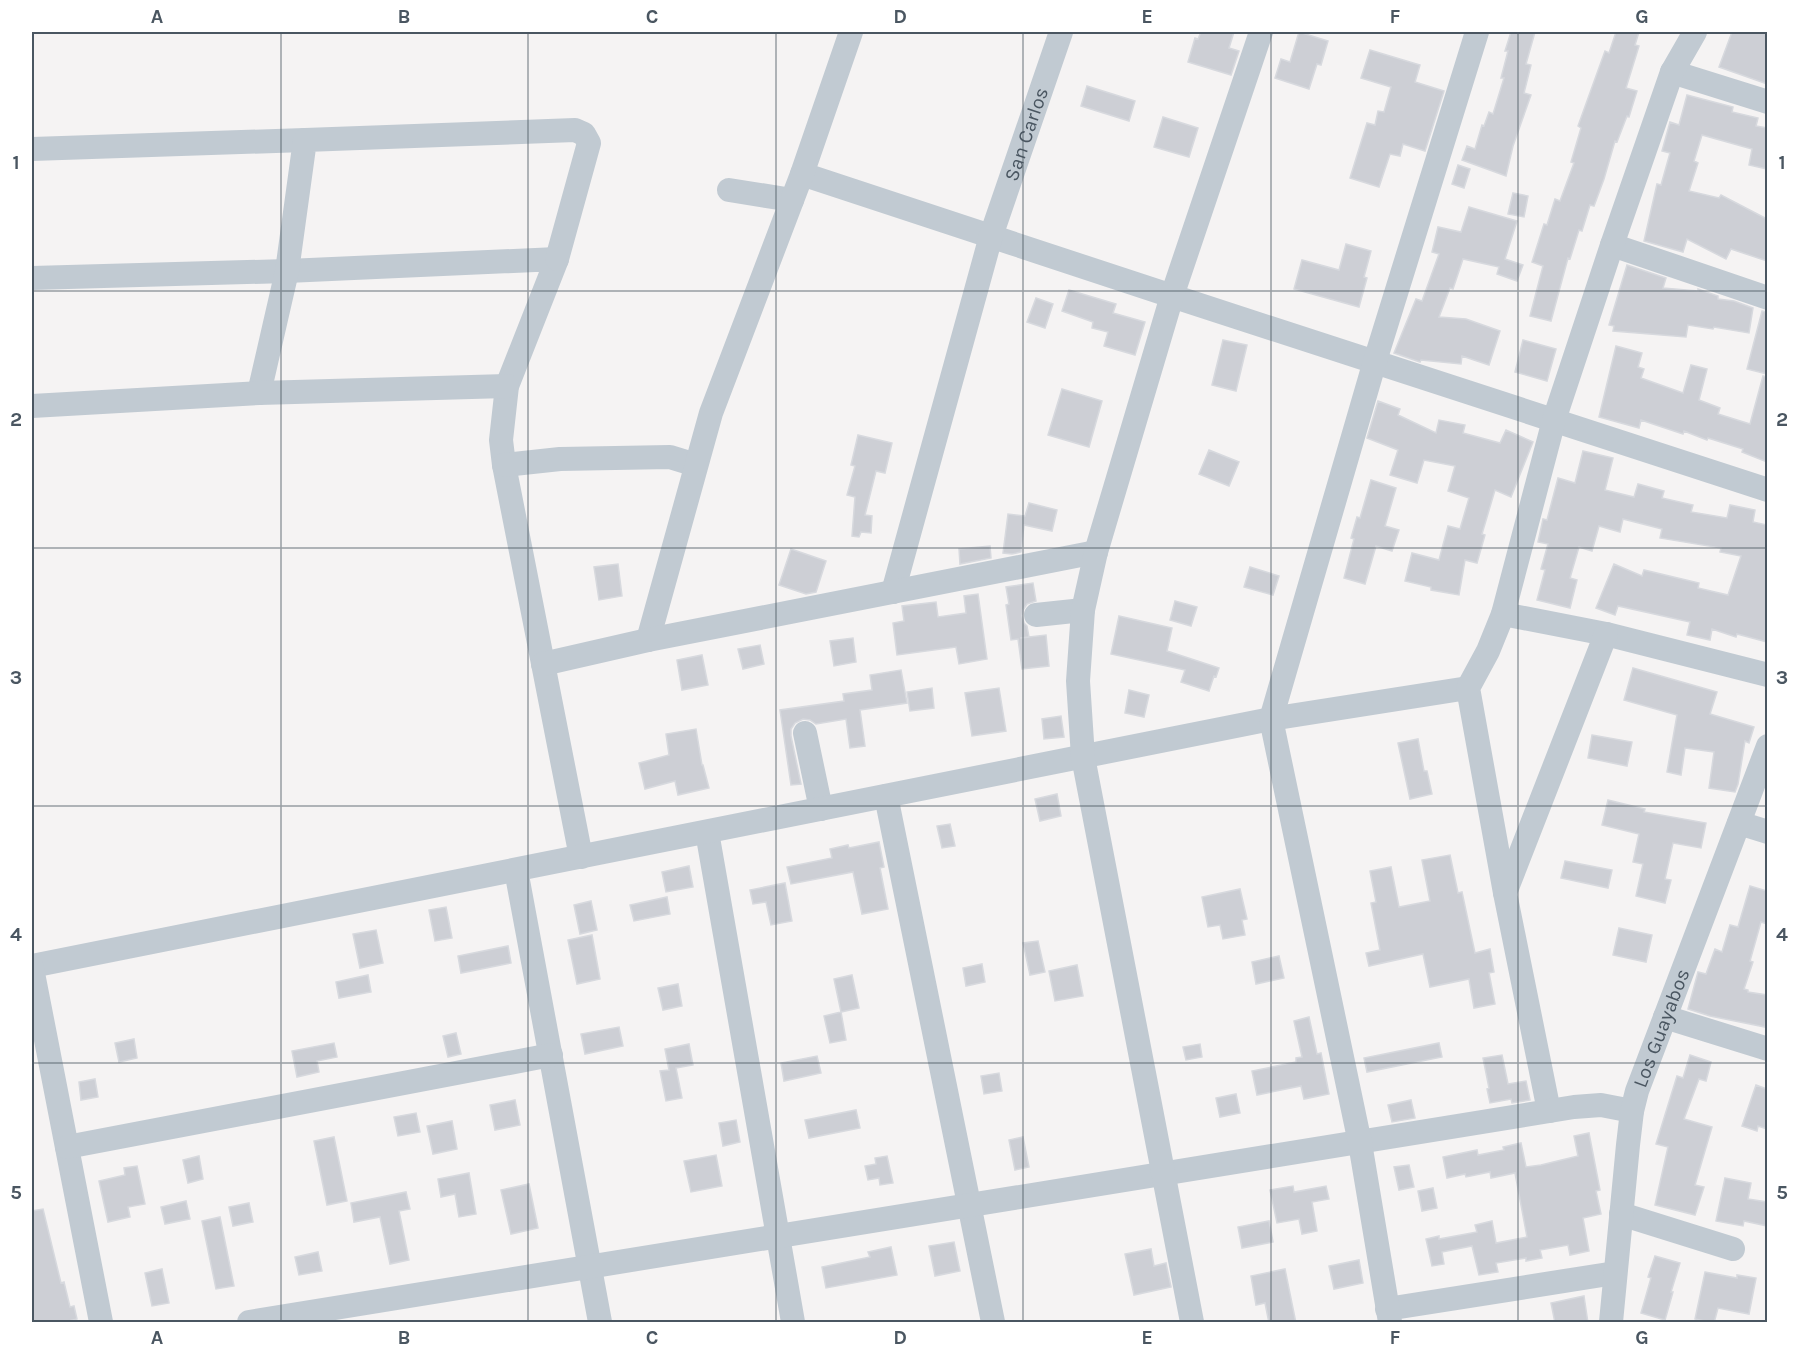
<svg xmlns="http://www.w3.org/2000/svg" width="1799" height="1354" font-family="Karla,sans-serif">
<style>
.building{fill:#cdcfd5;stroke:#d7d9de;stroke-width:1.5}
.lines{fill:none;stroke-linecap:round;stroke-linejoin:round}
.minor{stroke:#c1cad2;stroke-width:24}
.grid{fill:none;stroke:#4a5661;stroke-width:1.5;stroke-opacity:0.55}
.labels{text-anchor:middle;dominant-baseline:central;stroke-width:5;stroke-linejoin:round;paint-order:stroke}
.street-label{font-size:20px;fill:#4a5661;stroke:#fff}
.neatline{fill:none;stroke:#4a5661;stroke-width:2}
.grid-label{font-size:20px;text-anchor:middle;font-weight:bold;fill:#4a5661}
</style>
<rect width="100%" height="100%" fill="#f5f3f3"/>
<path class="building" d="M1201,32H1234L1229,48L1239,51L1231,75L1188,62L1195,38L1198,39Z
M1299,32L1328,41L1321,65L1317,64L1309,89L1275,78L1281,59L1290,62Z
M1511,32H1535L1526,64L1531,65L1524,93L1531,95L1513,146L1506,176L1462,160L1467,146L1475,149L1482,125L1484,126L1489,112L1493,114L1504,78H1501L1508,51H1505Z
M1616,32H1639L1635,45L1639,46L1626,88L1637,91L1629,117L1627,116L1617,142L1615,141L1604,179L1594,206L1590,205L1582,231L1579,230L1570,259L1568,258L1551,321L1530,316L1543,266L1532,262L1544,224L1547,225L1555,199L1560,201L1574,163L1571,162L1581,128L1578,126L1605,51L1609,53Z
M1732,32H1767V84L1719,67Z
M1370,50L1420,65L1415,82L1444,91L1425,151L1403,144L1400,156L1390,154L1379,187L1350,178L1367,123L1375,125L1378,111L1384,112L1391,87L1361,78Z
M1087,86L1135,101L1129,121L1081,106Z
M1687,95L1733,107L1732,112L1758,118L1756,126L1767,128V169L1749,165L1752,149L1702,135L1694,161L1698,163L1689,191L1719,198L1721,195L1767,219V261L1731,249L1726,259L1687,239L1683,252L1644,241L1657,184L1661,185L1670,153L1662,151L1670,122L1679,125Z
M1163,117L1198,128L1189,157L1154,147Z
M1458,165L1470,169L1464,188L1452,184Z
M1513,193L1528,196L1524,217L1508,214Z
M1469,207L1517,221L1505,259L1523,265L1517,281L1497,274L1499,267L1463,259L1453,289L1450,288L1439,317L1466,319L1500,331L1489,365L1462,356L1461,364L1421,360L1420,362L1394,353L1416,299L1422,301L1439,254L1432,252L1438,227L1461,232Z
M1346,244L1371,251L1364,277L1367,278L1359,307L1294,289L1302,260L1339,270Z
M1627,265L1666,278L1663,288L1698,291V289L1718,296V299L1734,301L1753,308L1749,333L1714,327L1713,329L1688,325L1686,337L1613,331L1614,326L1609,325Z
M1069,290L1116,304L1113,313L1145,322L1135,355L1104,346L1108,332L1092,328L1093,322L1062,311Z
M1036,298L1053,304L1045,328L1027,322Z
M1762,311L1767,312V374L1747,369Z
M1223,340L1247,345L1236,391L1212,385Z
M1523,340L1556,349L1547,381L1515,372Z
M1616,346L1642,353L1638,367L1644,369L1641,378L1683,393L1691,365L1707,369L1699,400L1720,408L1718,414L1750,424L1763,376L1767,377V462L1742,452L1743,449L1708,438L1707,440L1684,431L1683,434L1641,420L1639,428L1599,417Z
M1062,389L1102,401L1089,447L1048,435Z
M1378,401L1400,409L1398,415L1436,433L1439,420L1465,425L1463,433L1500,443L1506,430L1533,442L1511,497L1495,490L1482,534L1485,535L1477,563L1465,560L1459,595L1431,590V587L1405,581L1412,553L1439,560L1448,526L1460,529L1469,498L1448,491L1455,466L1424,460L1417,483L1390,475L1398,450L1367,438Z
M858,435L892,443L885,473L876,471L865,515L872,516L871,533L861,532L859,537L852,536L855,497L847,495L855,466L851,465Z
M1209,450L1239,462L1229,486L1199,474Z
M1583,451L1613,458L1605,490L1634,497L1638,484L1664,491L1662,498L1693,505L1691,512L1727,518L1730,505L1755,510L1753,522L1767,525V642L1737,634L1736,637L1712,629L1710,640L1687,635L1690,622L1618,606L1615,615L1596,608L1614,564L1642,576L1644,570L1699,583L1698,588L1728,595L1741,556L1720,552L1721,548L1660,538L1662,529L1623,519L1620,532L1599,526L1592,551L1579,547L1570,578L1577,580L1570,608L1537,600L1545,570L1541,569L1548,544L1538,542L1543,519L1547,520L1558,478L1575,483Z
M1371,480L1396,488L1385,526L1399,530L1392,551L1376,546L1365,584L1344,578L1354,539L1351,538L1357,517L1360,518Z
M1029,503L1057,510L1052,531L1024,525L1021,552L1012,554L1003,553L1008,514L1025,516Z
M990,546L991,558L960,564L959,549Z
M791,549L826,561L816,592L806,594L779,585Z
M618,564L622,596L599,600L594,567Z
M1250,567L1279,576L1273,595L1244,587Z
M1033,583L1036,601L1027,604L1023,610L1022,616L1024,623L1027,626L1029,637L1020,638L1046,635L1049,666L1022,669L1018,639L1011,640L1006,605L1009,604L1006,587Z
M978,594L987,659L959,664L956,647L897,655L893,623L904,621L902,606L936,602L938,617L966,613L964,596Z
M1175,601L1197,607L1191,626L1170,620Z
M1119,616L1172,628L1167,651L1219,668L1216,677L1214,676L1209,691L1181,682L1185,670L1111,654Z
M853,638L856,662L834,666L830,641Z
M760,645L764,664L743,669L738,649Z
M702,655L708,685L682,690L677,660Z
M1633,668L1717,692L1710,714L1754,727L1749,743L1745,741L1738,784L1735,792L1709,788L1714,752L1685,748L1681,775L1667,772L1677,715L1624,700Z
M901,670L907,703L860,710L865,746L850,748L846,719L816,724L810,720L803,719L795,723L791,729V736L801,784L791,785L780,710L844,701L843,694L872,690L870,675Z
M932,688L934,708L910,711L907,692Z
M999,688L1006,731L972,736L965,693Z
M1129,690L1149,695L1144,717L1125,713Z
M1061,716L1064,737L1044,739L1042,719Z
M696,729L702,765H703L709,788L678,795L675,781L645,789L639,763L669,755L666,734Z
M1592,735L1632,742L1627,766L1588,758Z
M1418,739L1424,771H1427L1432,794L1410,799L1398,743Z
M1057,794L1061,816L1040,821L1035,799Z
M1608,800L1645,809L1644,812L1706,823L1701,848L1673,843L1665,879L1671,880L1665,903L1636,896L1643,864L1633,862L1639,834L1602,825Z
M950,824L955,846L942,848L937,826Z
M879,842L884,867L880,868L888,909L862,914L853,872L791,884L787,867L832,858L830,849L848,845L849,848Z
M1450,855L1458,893L1462,892L1475,953L1490,949L1494,972L1489,973L1495,1004L1474,1008L1469,979L1430,987L1423,954L1369,966L1366,953L1380,950L1371,903L1376,902L1370,871L1391,867L1399,907L1430,901L1422,860Z
M1565,861L1612,870L1608,888L1561,878Z
M689,866L693,887L666,892L662,872Z
M785,883L792,921L771,925L766,902L753,904L750,890Z
M1750,886L1767,891V924L1761,922L1750,961L1753,962L1744,989L1748,990V992L1767,995V1010L1765,1027L1710,1016L1688,1009L1698,972L1706,974L1715,949L1722,952L1730,925L1738,927Z
M1240,889L1247,919L1242,920L1245,935L1223,939L1220,925L1208,927L1202,897Z
M667,897L670,914L634,921L630,905Z
M591,901L597,930L580,934L574,905Z
M446,907L452,938L435,941L429,910Z
M1619,928L1652,935L1646,962L1613,955Z
M376,930L383,963L360,968L353,934Z
M592,935L600,979L577,984L568,940Z
M1038,941L1045,972L1030,975L1023,943Z
M508,946L511,963L461,973L458,956Z
M1279,956L1284,978L1256,984L1252,962Z
M982,964L985,982L966,986L963,968Z
M1077,965L1083,996L1055,1001L1049,971Z
M368,975L371,992L339,998L336,982Z
M852,975L859,1008L841,1012L834,979Z
M678,984L682,1006L663,1010L658,988Z
M841,1012L846,1040L830,1043L824,1016Z
M1309,1017L1317,1054L1321,1053L1329,1094L1304,1099L1301,1086L1257,1095L1252,1071L1296,1062V1058L1302,1057L1294,1021Z
M619,1027L623,1046L585,1054L581,1034Z
M456,1033L461,1054L448,1057L443,1036Z
M134,1039L137,1058L119,1062L115,1043Z
M334,1043L337,1057L317,1061L319,1072L297,1077L292,1051Z
M1439,1043L1442,1057L1367,1072L1364,1058Z
M689,1044L693,1065L676,1068L682,1098L666,1101L660,1071L669,1070L665,1049Z
M1200,1044L1202,1057L1186,1060L1183,1047Z
M1502,1055L1508,1084L1526,1081L1530,1100L1512,1103L1511,1099L1490,1103L1487,1089L1489,1088L1483,1058Z
M1690,1055L1711,1062L1706,1081L1699,1079L1684,1119L1712,1127L1695,1185L1704,1187L1695,1215L1655,1205L1668,1147L1656,1144L1677,1076L1683,1078Z
M817,1056L821,1073L784,1081L781,1063Z
M999,1073L1002,1091L984,1094L981,1076Z
M95,1079L98,1097L81,1100L79,1082Z
M1756,1085L1767,1089V1129L1758,1126L1757,1131L1742,1126Z
M1236,1094L1240,1113L1220,1117L1216,1098Z
M515,1100L520,1125L495,1130L490,1105Z
M1411,1100L1415,1118L1392,1122L1388,1105Z
M856,1110L860,1128L809,1138L805,1120Z
M416,1113L420,1132L398,1136L394,1117Z
M736,1120L740,1142L723,1146L719,1123Z
M452,1121L457,1149L433,1154L427,1126Z
M1589,1133L1600,1190L1596,1191L1601,1214L1583,1218L1589,1251L1570,1255L1568,1245L1540,1250L1542,1258L1526,1261V1258L1496,1263L1498,1272L1479,1275L1472,1246L1442,1252L1444,1264L1432,1266L1426,1239L1439,1236V1239L1477,1232L1475,1225L1492,1221L1496,1243L1527,1237L1515,1173L1491,1178L1490,1172L1466,1177L1465,1174L1447,1178L1443,1157L1477,1150L1478,1155L1504,1150L1503,1147L1521,1143L1526,1167L1541,1165L1578,1156L1574,1136Z
M334,1137L347,1201L327,1205L314,1141Z
M1023,1137L1029,1167L1015,1170L1009,1140Z
M716,1155L722,1186L691,1192L684,1161Z
M199,1156L203,1179L188,1183L183,1160Z
M887,1156L893,1183L880,1185L879,1178L868,1180L865,1166L876,1164L875,1158Z
M1409,1165L1414,1187L1399,1190L1394,1167Z
M137,1166L145,1204L128,1207L130,1217L108,1222L99,1181L125,1175L124,1168Z
M469,1173L476,1214L459,1217L455,1194L441,1197L438,1179Z
M1725,1178L1751,1183L1748,1199L1767,1202V1226L1744,1221L1743,1226L1716,1221Z
M529,1184L538,1228L511,1234L501,1190Z
M1293,1186L1294,1192L1326,1186L1329,1199L1312,1202L1317,1231L1302,1234L1299,1219L1277,1223L1270,1190Z
M1433,1188L1437,1208L1422,1211L1418,1191Z
M406,1192L410,1209L399,1211L409,1260L390,1264L380,1217L354,1222L351,1203Z
M186,1201L190,1219L165,1224L161,1207Z
M249,1203L253,1222L233,1226L229,1207Z
M43,1209L61,1283L64,1282L70,1307L74,1306L77,1319L60,1323H32V1211Z
M220,1217L234,1286L216,1289L202,1221Z
M1269,1221L1273,1242L1242,1248L1238,1227Z
M954,1242L960,1271L935,1276L929,1246Z
M891,1247L897,1275L826,1288L822,1267L870,1257L868,1252Z
M1151,1249L1154,1266L1166,1263L1171,1287L1134,1295L1125,1254Z
M318,1252L322,1271L299,1275L295,1257Z
M1655,1256L1680,1263L1671,1292H1673L1665,1320L1641,1313L1651,1278L1648,1277Z
M1359,1260L1363,1283L1334,1289L1329,1266Z
M162,1269L169,1303L152,1306L145,1273Z
M1285,1269L1296,1323H1269L1265,1303L1256,1305L1251,1276Z
M1705,1272L1737,1278V1275L1756,1278L1749,1314L1718,1308L1714,1323L1695,1319Z
M1584,1296L1588,1323H1555L1551,1303Z"/>
<g class="lines">
<g class="minor">
<path d="M1672,72L1768,102"/>
<path d="M32,149L305,140"/>
<path d="M802,174L1172,296L1768,490"/>
<path d="M729,190L792,200"/>
<path d="M1612,245L1768,298"/>
<path d="M32,278L287,271L557,259L507,386L501,440L504,465L581,857"/>
<path d="M259,393L287,271L305,140L575,130L584,134L589,143L557,259"/>
<path d="M32,406L259,393L507,386"/>
<path d="M504,465L560,459L670,457L696,465"/>
<path id="s1" d="M893,592L991,236L1061,32"/>
<path d="M1503,614L1606,634L1768,675"/>
<path d="M1036,615L1083,610"/>
<path d="M648,640L711,413L802,174L851,32"/>
<path d="M543,664L648,640L1096,552"/>
<path d="M805,733L821,809"/>
<path d="M886,796L993,1322"/>
<path d="M1739,823L1768,832"/>
<path d="M707,832L793,1322"/>
<path d="M516,870L600,1322"/>
<path d="M1505,893L1606,634"/>
<path d="M32,966L1271,719L1468,688"/>
<path d="M32,968L101,1322"/>
<path d="M1665,1017L1768,1049"/>
<path d="M1549,1111L1505,893L1468,688L1488,651L1503,614L1554,420L1612,245L1672,72L1695,32"/>
<path d="M67,1147L551,1055"/>
<path d="M1621,1214L1733,1249"/>
<path d="M1387,1309L1615,1273"/>
<path d="M249,1322L1574,1107L1601,1105L1632,1111"/>
<path d="M1192,1322L1083,757L1078,681L1083,610L1096,552L1172,296L1261,32"/>
<path d="M1390,1322L1360,1143L1271,719L1375,361L1477,32"/>
<path id="s2" d="M1611,1322L1628,1145L1632,1111L1637,1091L1768,746"/>
</g>
</g>
<path class="grid" d="M281,32V1322M528,32V1322M776,32V1322M1023,32V1322M1271,32V1322M1518,32V1322M32,291H1768M32,548H1768M32,806H1768M32,1063H1768"/>
<g class="labels">
<g class="street-label">
<text stroke="none"><textPath href="#s1" startOffset="477">San Carlos</textPath></text>
<text stroke="none"><textPath href="#s2" startOffset="300">Los Guayabos</textPath></text>
</g>
</g>
<rect width="1799" height="1354" fill="none" stroke="#ffffff" stroke-width="66"/>
<rect x="33" y="33" width="1733" height="1288" class="neatline"/>
<g class="grid-label">
<text x="157" y="23">A</text>
<text x="404" y="23">B</text>
<text x="652" y="23">C</text>
<text x="900" y="23">D</text>
<text x="1147" y="23">E</text>
<text x="1395" y="23">F</text>
<text x="1642" y="23">G</text>
<text x="16" y="169">1</text>
<text x="1782" y="169">1</text>
<text x="16" y="426">2</text>
<text x="1782" y="426">2</text>
<text x="16" y="684">3</text>
<text x="1782" y="684">3</text>
<text x="16" y="941">4</text>
<text x="1782" y="941">4</text>
<text x="16" y="1199">5</text>
<text x="1782" y="1199">5</text>
<text x="157" y="1344">A</text>
<text x="404" y="1344">B</text>
<text x="652" y="1344">C</text>
<text x="900" y="1344">D</text>
<text x="1147" y="1344">E</text>
<text x="1395" y="1344">F</text>
<text x="1642" y="1344">G</text>
</g>
</svg>
